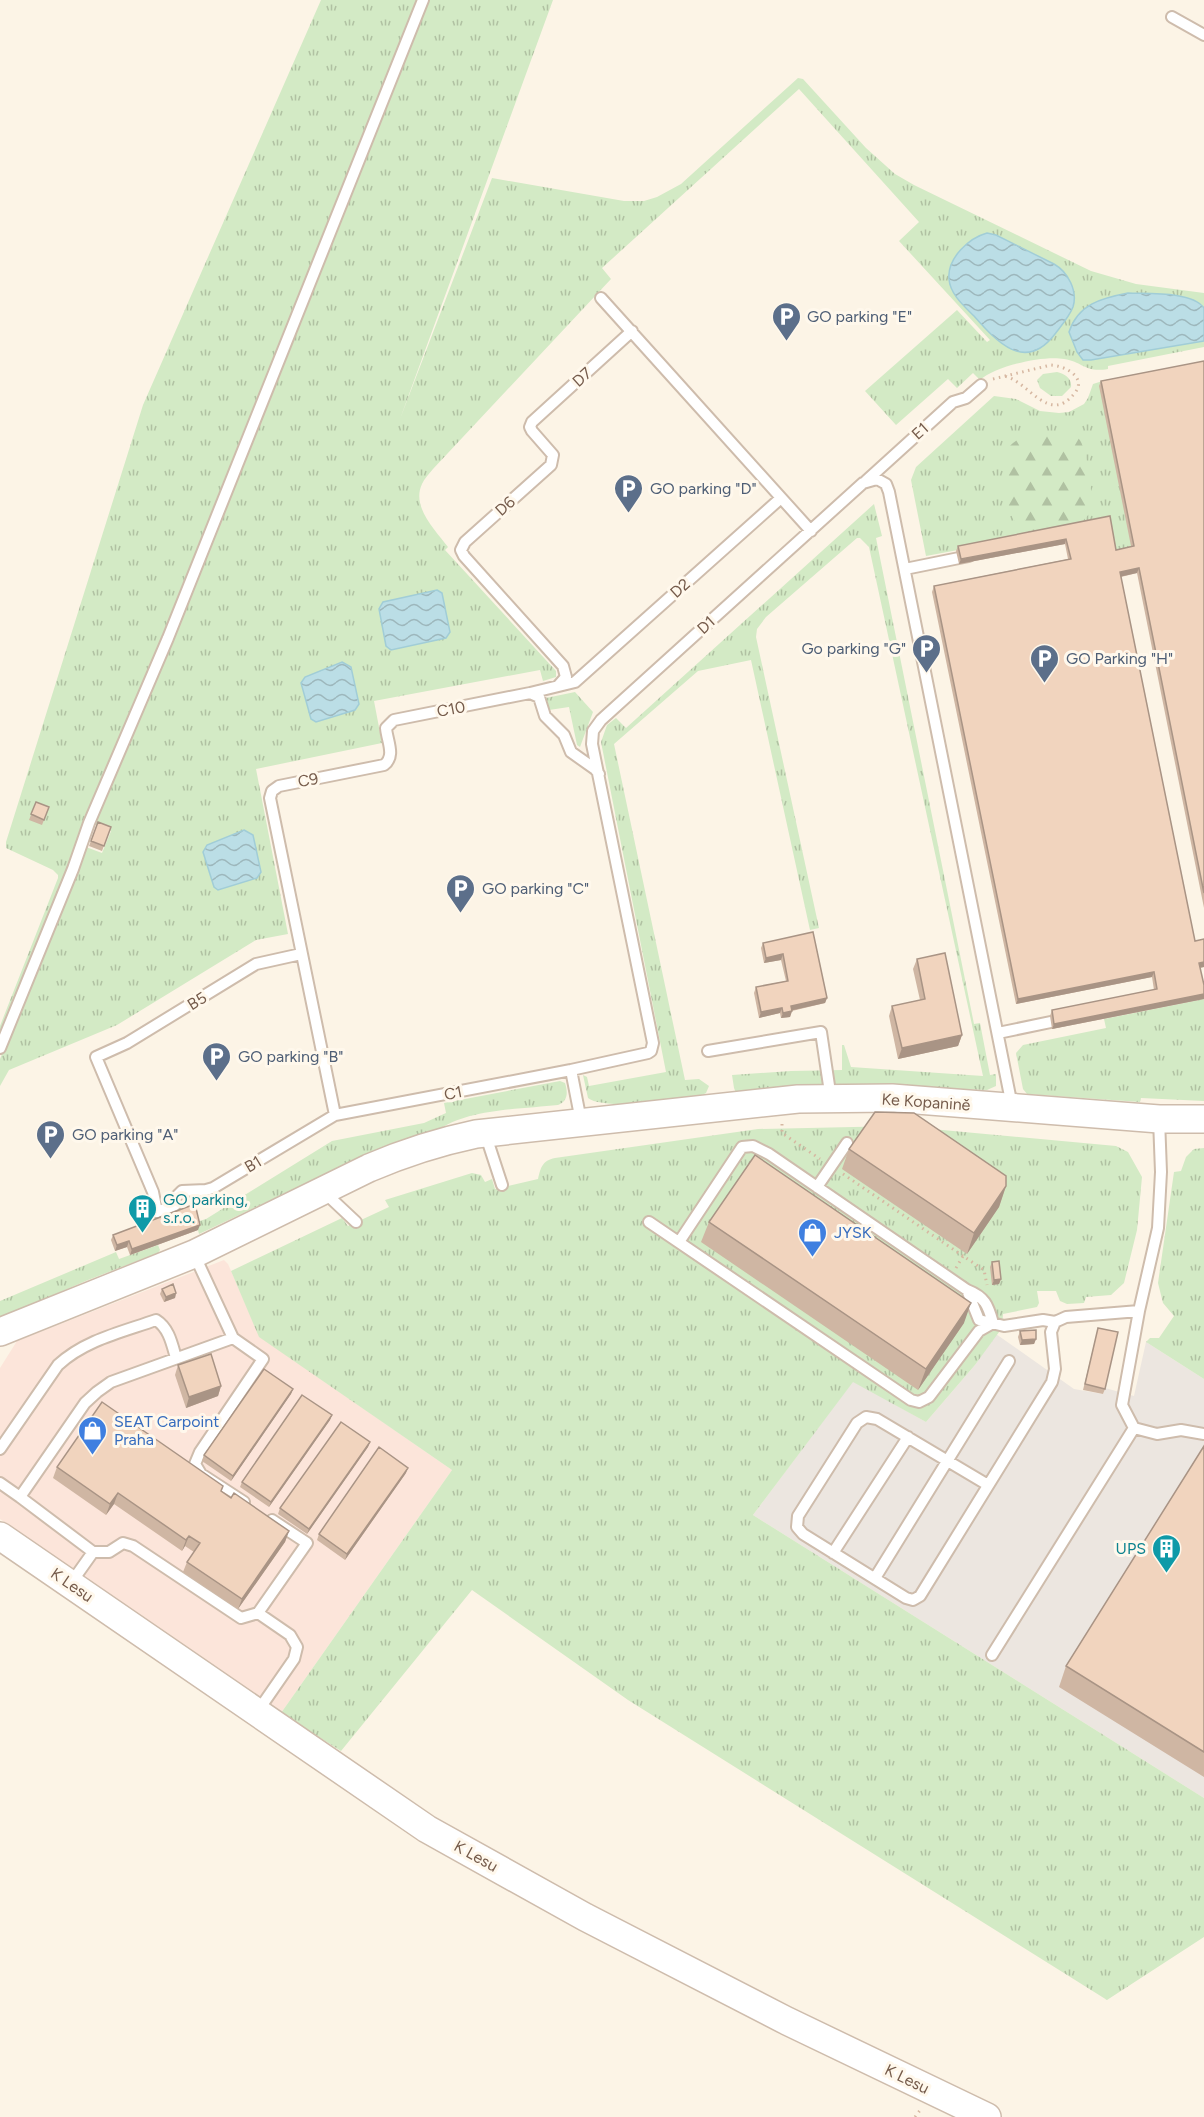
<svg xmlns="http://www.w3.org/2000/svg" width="1204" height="2117" font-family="Figtree,sans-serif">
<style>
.commercial{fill:#fce5da}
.industrial{fill:#ece6e0}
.grass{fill:url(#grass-tufts);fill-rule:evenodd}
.forest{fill:url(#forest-firs)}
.water{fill:url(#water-waves);stroke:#a1cdd7;stroke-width:1.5}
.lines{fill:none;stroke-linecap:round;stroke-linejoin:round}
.service-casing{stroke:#cebcac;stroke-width:14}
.tertiary-casing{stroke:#cebcac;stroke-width:30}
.path{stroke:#d6b7a1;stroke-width:3;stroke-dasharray:1.5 4.5;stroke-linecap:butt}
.service{stroke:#fff;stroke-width:10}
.tertiary{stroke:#fff;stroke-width:27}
.wall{fill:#cfb6a3}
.shaded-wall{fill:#a99485}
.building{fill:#f1d4be;stroke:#a99485;stroke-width:1.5}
.labels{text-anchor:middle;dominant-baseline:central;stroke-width:6;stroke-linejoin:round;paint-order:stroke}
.service-label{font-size:16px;fill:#4e5e75;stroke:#fff8ec;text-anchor:start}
.street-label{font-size:16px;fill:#755b4b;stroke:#fff8ec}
.culture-label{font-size:16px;fill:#0d838f;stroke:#fff8ec;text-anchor:start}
.shop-label{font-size:16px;fill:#366cbe;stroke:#fff8ec;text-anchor:start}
</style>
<defs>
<pattern id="grass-tufts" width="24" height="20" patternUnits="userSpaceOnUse" patternTransform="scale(1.5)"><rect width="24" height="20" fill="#d3eac5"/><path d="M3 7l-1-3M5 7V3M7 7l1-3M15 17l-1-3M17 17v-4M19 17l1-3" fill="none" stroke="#b0c1a2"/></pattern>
<pattern id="forest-firs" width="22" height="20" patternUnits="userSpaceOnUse" patternTransform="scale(1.5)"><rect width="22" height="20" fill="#d3eac5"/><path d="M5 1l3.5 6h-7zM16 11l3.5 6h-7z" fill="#b0c1a2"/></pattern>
<pattern id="water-waves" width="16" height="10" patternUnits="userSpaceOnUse" patternTransform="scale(1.5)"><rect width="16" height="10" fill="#bbdee6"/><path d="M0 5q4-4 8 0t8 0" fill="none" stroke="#9db7bc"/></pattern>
</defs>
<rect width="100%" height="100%" fill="#fcf4e6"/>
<path class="commercial" d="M224,1260L228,1264L260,1337L452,1470L281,1713L0,1519V1368L17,1341Z"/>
<path class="industrial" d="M996,1334L1074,1389L1103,1394L1105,1388L1134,1396L1146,1342L1204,1379V1798L753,1515L853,1381L926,1422L975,1365Z"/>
<path class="grass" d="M321,0H419L164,637L0,1037V1026L58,878V875L53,870L6,848V842L143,405Z
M428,0H553L400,419L492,178L624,201H644L657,197L681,184L798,78L803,79L866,148L895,174L914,185L1091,271L1136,284L1204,293V308L1201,304L1091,360L1204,341V347L1108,366V369C1084,373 1084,362 1064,359C1043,355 996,366 980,380L973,373L957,388L948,379L896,425L865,391L957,310L987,342L990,340L899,241L919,222L799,89L602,268L611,279L433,469C429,474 424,479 422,484C411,507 436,531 448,547L445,550L556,671V677L543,681L540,670L374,701L382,743L256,769L288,934L256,940L117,1025L9,1070L0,1086V1059L86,847L102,853L111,831L94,824L172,640ZM981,235L1068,316L1052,338L1043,345L961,249L970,241Z
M1057,372C1065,374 1072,378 1071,387L1062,396H1051L1040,388L1037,380L1043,374Z
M1109,379L1132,551L1114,555L1108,522L926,556L911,480L916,467L994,396L1016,399L1040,411L1059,413L1069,412L1084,404L1088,398L1093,384Z
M874,504L882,536L876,538L974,1024L980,1023L990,1075L996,1074V1086L987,1090L844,1085L736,1093L734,1088L732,1075L791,1071L842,1070V1045H844L851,1067L983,1076L869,547L860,538H857L766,617L757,629L756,637L819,928L810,930L751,660L698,671L614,744L685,1080L699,1079L709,1086L706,1093C689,1103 602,1110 588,1098L583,1075L587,1077L589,1086L666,1072L601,742L607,725L616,718L626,728Z
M575,692L593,712L580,747L577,745L569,707L549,710L546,698Z
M1204,999V1101L1141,1098L1140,1102L1027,1094L1023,1089L1016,1053L1023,1045L1106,1028L1104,1019Z
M560,1081L565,1083C568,1093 568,1101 558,1105C522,1109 466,1109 437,1131L315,1179L199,1234L196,1222L206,1219L332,1141L424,1123L446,1113L444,1103Z
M899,1126L1116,1146L1128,1152L1142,1177L1137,1230L1124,1283L1111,1295L1086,1297L1084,1303L1067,1304L1060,1301L1056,1291H1037L1039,1303L1037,1307L1003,1314L1002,1328L975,1365L926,1422L853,1382L753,1515L1204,1798V1937L1107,2000L628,1700L472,1590L341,1751L281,1713L452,1470L259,1337L231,1271L342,1218L348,1226L389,1207L385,1200L472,1173L481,1175L485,1182L492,1179L495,1189L538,1179C541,1167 542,1161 555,1158L758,1129Z
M1204,1148V1379L1146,1342L1150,1338H1159L1174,1316L1163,1303L1158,1283L1174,1172L1181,1171L1186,1157L1194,1149Z
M158,1245L160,1250L158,1253L88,1280L0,1318V1301L116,1252L119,1259Z"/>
<path class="forest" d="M1057,431C1064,432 1073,433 1079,439C1087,448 1094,499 1091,512C1087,516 1083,522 1077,524C1068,527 1024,528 1017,523C1009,516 1007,502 1006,493C1006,483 1002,470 1004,460C1008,434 1037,433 1057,431Z"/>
<path class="water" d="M987,233L996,235L1054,264C1068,272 1078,291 1073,307C1069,317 1061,326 1055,334C1025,373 997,342 974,316C964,306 950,294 949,279C947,258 969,238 987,233Z
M1128,293C1147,294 1192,291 1204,308V341L1091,360H1083L1077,352L1069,332C1078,304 1102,298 1128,293Z
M437,590L442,593L450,632L446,638L391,650L386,646L379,609L383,602Z
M342,662L351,667L359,704L355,710L316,722L311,719L301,683L305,677Z
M244,830L253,835L261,872L257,878L218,890L214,887L203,852L207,845Z"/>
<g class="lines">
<defs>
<path id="service" d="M1172,17L1204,35
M601,298L811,531
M866,481L953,402L966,398L981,385
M905,569L969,556
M558,686L566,677L563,666L464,556L461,550L465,542L551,465L553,455L532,431L530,427L532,422L632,331
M530,693L539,697L545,716L564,735L571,752L595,769L599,774
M301,954L256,964L127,1043L96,1057L153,1192L157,1212L175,1205V1198L182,1191L206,1190L213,1188L335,1115L571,1070L648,1053L651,1051L653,1043L592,744L593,731L601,720L863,483L877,479L886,484L889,492L1012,1106
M998,1033L1065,1019
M0,1048L73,869L89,823L168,638L423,0
M708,1051L821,1032L831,1099
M571,1070L581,1121
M335,1115L270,798L272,791L279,786L384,765C396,756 387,741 386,728L394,720L530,693L575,682L781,498
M1159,1119L1161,1172L1158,1228L1139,1311L1122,1405L1134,1428L1157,1434L1181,1430L1204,1434
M485,1133L502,1185
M817,1187L847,1143
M323,1191L356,1222
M649,1222L911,1400L919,1402L929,1397L979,1331L993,1323
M679,1242L742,1147L753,1146L769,1154L967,1290C985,1297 988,1305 993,1323
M194,1254L233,1338L263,1359L200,1452L195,1464L201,1474L244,1502
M967,1290L979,1320L1004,1326L1043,1320L1055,1322
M0,1449L58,1365C85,1340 122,1332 156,1320C169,1328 172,1344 176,1358
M0,1483L20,1497L85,1403L97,1392L111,1382L233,1338
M988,1485L877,1419L866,1417L857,1423L798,1516L797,1527L803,1534L906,1598L913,1600L920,1596L1052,1382L1055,1369L1051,1332L1055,1322L1066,1317L1139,1311
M20,1497L93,1552H109L123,1543L133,1546L241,1618L258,1613L307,1543L272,1520
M833,1553L908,1437
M875,1578L1009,1361
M71,1583L93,1552
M992,1655L1134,1428
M258,1711L294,1659L297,1647L290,1635L258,1613"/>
<path id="tertiary" d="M0,1332L194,1254L369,1168C404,1153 438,1142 476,1134L798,1099L892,1098L1159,1119H1204
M0,1536L427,1829L585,1917L787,2021L987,2117"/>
</defs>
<use href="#service" class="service-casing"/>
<use href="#tertiary" class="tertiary-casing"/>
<path class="path" d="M993,379L1051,365C1066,366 1088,378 1074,394C1048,425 1029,381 1004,376
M782,1124V1133L820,1159
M843,1174L963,1256
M956,1268L963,1256L984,1270L987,1285
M915,2117L921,2109"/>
<use href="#service" class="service"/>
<use href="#tertiary" class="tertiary"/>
</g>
<path class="wall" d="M1204,361V908L1137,573L1121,577L1195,941L1204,939V967L1200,968L1204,999L1052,1029L1050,1016L1052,1010L1154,990L1152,977L1016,1004L932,592L934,586L1068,559L1065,544L959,564L956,551L958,546L1110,516L1116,550L1131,546L1099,386L1101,381Z
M36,802L49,807L42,825L29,820Z
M98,822L111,827L102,851L89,846Z
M813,932L827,998L825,1003L792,1011L790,1017L781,1018L780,1013L759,1018L754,993L756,987L786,981L781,960L764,963L761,948L763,943Z
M917,959L962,1035L958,1046L898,1059L889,1016L892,1006L920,1000L913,969Z
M849,1149L1006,1186L999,1207L967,1254L842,1169Z
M709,1222L964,1323L918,1390L701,1242Z
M198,1230L130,1255L127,1247L115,1251L111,1240L113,1235Z
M992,1262L1001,1279L999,1284L992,1285L990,1267Z
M162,1289L176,1293L175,1298L164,1302L160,1294Z
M1098,1328L1105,1389L1103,1394L1083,1390Z
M1020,1331L1036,1339L1034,1344L1020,1345L1018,1337Z
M178,1365L221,1386L218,1396L186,1408L175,1375Z
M293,1389L291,1394L231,1481L202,1461L204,1455Z
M332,1415L330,1420L269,1507L240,1487L242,1482Z
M370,1442L368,1447L307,1534L278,1514L280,1508Z
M1204,1446V1777L1059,1687L1066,1666Z
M57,1467L222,1491L289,1531L285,1542L238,1609L183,1572L187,1562L194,1552L185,1546L182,1551L114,1504L106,1515L53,1478Z
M406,1473L345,1560L317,1540L319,1534Z"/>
<path class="shaded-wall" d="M1066,539L1065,544L959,564L961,559Z
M1139,568L1137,573L1119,577L1120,572Z
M783,954L781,960L764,963L766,958Z
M1204,962V967L1198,968L1199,963Z
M1154,972L1152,977L1016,1004L1018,999Z
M1204,994V999L1052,1029L1054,1024Z
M827,998L825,1003L789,1011L791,1006Z
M782,1008L780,1013L759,1018L761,1012Z
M792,1011L790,1017L781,1018L783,1013Z
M962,1035L958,1046L898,1059L902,1048Z
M1006,1186L999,1207L967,1254L974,1233Z
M200,1225L198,1230L130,1255L132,1249Z
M129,1241L127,1247L115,1251L117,1245Z
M1001,1279L999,1284L992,1285L994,1280Z
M176,1293L175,1298L164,1302L166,1297Z
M971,1303L964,1323L918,1390L926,1369Z
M1036,1339L1034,1344L1020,1345L1022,1340Z
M221,1386L218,1396L186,1408L189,1397Z
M293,1389L291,1394L231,1481L233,1476Z
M332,1415L330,1420L269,1507L271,1502Z
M370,1442L368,1447L307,1534L309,1529Z
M408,1468L406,1473L345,1560L347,1554Z
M118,1493L114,1504L106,1515L110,1504Z
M289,1531L285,1542L238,1609L242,1599Z
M189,1536L185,1546L182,1551L186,1540Z"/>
<path class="building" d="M1204,361V893L1139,568L1120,572L1195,941L1204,939V962L1199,963L1204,985V994L1054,1024L1052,1010L1157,989L1154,972L1018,999L934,586L1071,559L1066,539L961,559L958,546L1110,516L1116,550L1134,546L1101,381Z
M36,802L49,807L44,820L31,814Z
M98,822L111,827L104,846L91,841Z
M813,932L827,998L791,1006L792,1011L783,1013L782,1008L761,1012L756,987L788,981L783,954L766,958L763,943Z
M945,953L962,1035L902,1048L892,1006L925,999L917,959Z
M875,1112L914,1113L1006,1176V1186L974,1233L849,1149Z
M755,1155L971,1303L926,1369L709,1222Z
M195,1204L200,1225L132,1249L129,1241L117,1245L113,1235Z
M999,1261L1001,1279L994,1280L992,1262Z
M173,1284L176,1293L166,1297L162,1289Z
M1098,1328L1118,1332L1105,1389L1085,1384Z
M1036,1330V1339L1022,1340L1020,1331Z
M211,1354L221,1386L189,1397L178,1365Z
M264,1369L293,1389L233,1476L204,1455Z
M302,1395L332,1415L271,1502L242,1482Z
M102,1402L223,1486L221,1491L231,1498L234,1493L289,1531L242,1599L187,1562L200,1543L189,1536L186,1540L118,1493L110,1504L57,1467Z
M341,1422L370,1442L309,1529L280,1508Z
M1204,1446V1752L1066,1666Z
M379,1447L408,1468L347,1554L319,1534Z"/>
<defs>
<symbol id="parking-pin" viewBox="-11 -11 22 30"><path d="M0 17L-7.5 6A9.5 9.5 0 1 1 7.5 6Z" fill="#5c6f8a" stroke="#fff8ec"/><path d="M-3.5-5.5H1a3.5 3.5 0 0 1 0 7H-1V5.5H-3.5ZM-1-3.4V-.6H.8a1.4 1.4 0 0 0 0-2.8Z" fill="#fff"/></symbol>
<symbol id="building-pin" viewBox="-11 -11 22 30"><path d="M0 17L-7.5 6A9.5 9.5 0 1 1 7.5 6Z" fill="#0f9aa8" stroke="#fff8ec"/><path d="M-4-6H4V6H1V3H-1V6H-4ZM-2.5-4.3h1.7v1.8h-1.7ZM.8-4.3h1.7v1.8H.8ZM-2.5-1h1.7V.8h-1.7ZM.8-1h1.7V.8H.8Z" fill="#fff"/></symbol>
<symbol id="shop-pin" viewBox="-11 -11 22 30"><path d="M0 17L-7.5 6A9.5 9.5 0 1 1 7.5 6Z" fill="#3f7fe0" stroke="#fff8ec"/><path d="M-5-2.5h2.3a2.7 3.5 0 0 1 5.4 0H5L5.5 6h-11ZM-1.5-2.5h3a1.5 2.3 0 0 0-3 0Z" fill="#fff"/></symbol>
</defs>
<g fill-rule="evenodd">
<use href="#parking-pin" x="770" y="300" width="33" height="45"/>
<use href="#parking-pin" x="612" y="472" width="33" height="45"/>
<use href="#parking-pin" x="910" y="632" width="33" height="45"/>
<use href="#parking-pin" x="1028" y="642" width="33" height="45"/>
<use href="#parking-pin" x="444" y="872" width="33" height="45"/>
<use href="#parking-pin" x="200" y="1040" width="33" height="45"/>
<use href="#parking-pin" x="34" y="1118" width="33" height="45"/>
<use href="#building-pin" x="126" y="1192" width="33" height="45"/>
<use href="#shop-pin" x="796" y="1216" width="33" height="45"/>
<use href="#shop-pin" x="76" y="1414" width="33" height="45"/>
<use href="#building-pin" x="1150" y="1532" width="33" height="45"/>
</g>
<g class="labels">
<g class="service-label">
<text x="807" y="316">GO parking "E"</text>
<text x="650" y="488">GO parking "D"</text>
<text x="906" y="648" text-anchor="end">Go parking "G"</text>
<text x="1066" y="658">GO Parking "H"</text>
<text x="482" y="888">GO parking "C"</text>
<text x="238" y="1056">GO parking "B"</text>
<text x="72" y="1134">GO parking "A"</text>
</g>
<g class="street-label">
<text transform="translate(582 377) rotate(-42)">D7</text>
<text transform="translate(920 431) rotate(-42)">E1</text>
<text transform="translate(505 506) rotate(-42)">D6</text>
<text transform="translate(680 588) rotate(-42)">D2</text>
<text transform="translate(706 625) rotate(-42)">D1</text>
<text transform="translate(451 709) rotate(-11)">C10</text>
<text transform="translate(308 780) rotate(-11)">C9</text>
<text transform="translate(197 1001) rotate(-32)">B5</text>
<text transform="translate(453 1093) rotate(-11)">C1</text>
<text transform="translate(926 1102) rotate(4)">Ke Kopanině</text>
<text transform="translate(253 1164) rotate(-31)">B1</text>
<text transform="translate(72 1585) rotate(34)">K Lesu</text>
<text transform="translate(476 1856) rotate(29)">K Lesu</text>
<text transform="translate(907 2079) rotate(26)">K Lesu</text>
</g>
<g class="culture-label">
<text x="163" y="1199">GO parking,<tspan x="163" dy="18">s.r.o.</tspan></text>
<text x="1146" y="1548" text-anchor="end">UPS</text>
</g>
<g class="shop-label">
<text x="834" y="1232">JYSK</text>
<text x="114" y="1421">SEAT Carpoint<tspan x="114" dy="18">Praha</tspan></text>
</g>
</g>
</svg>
